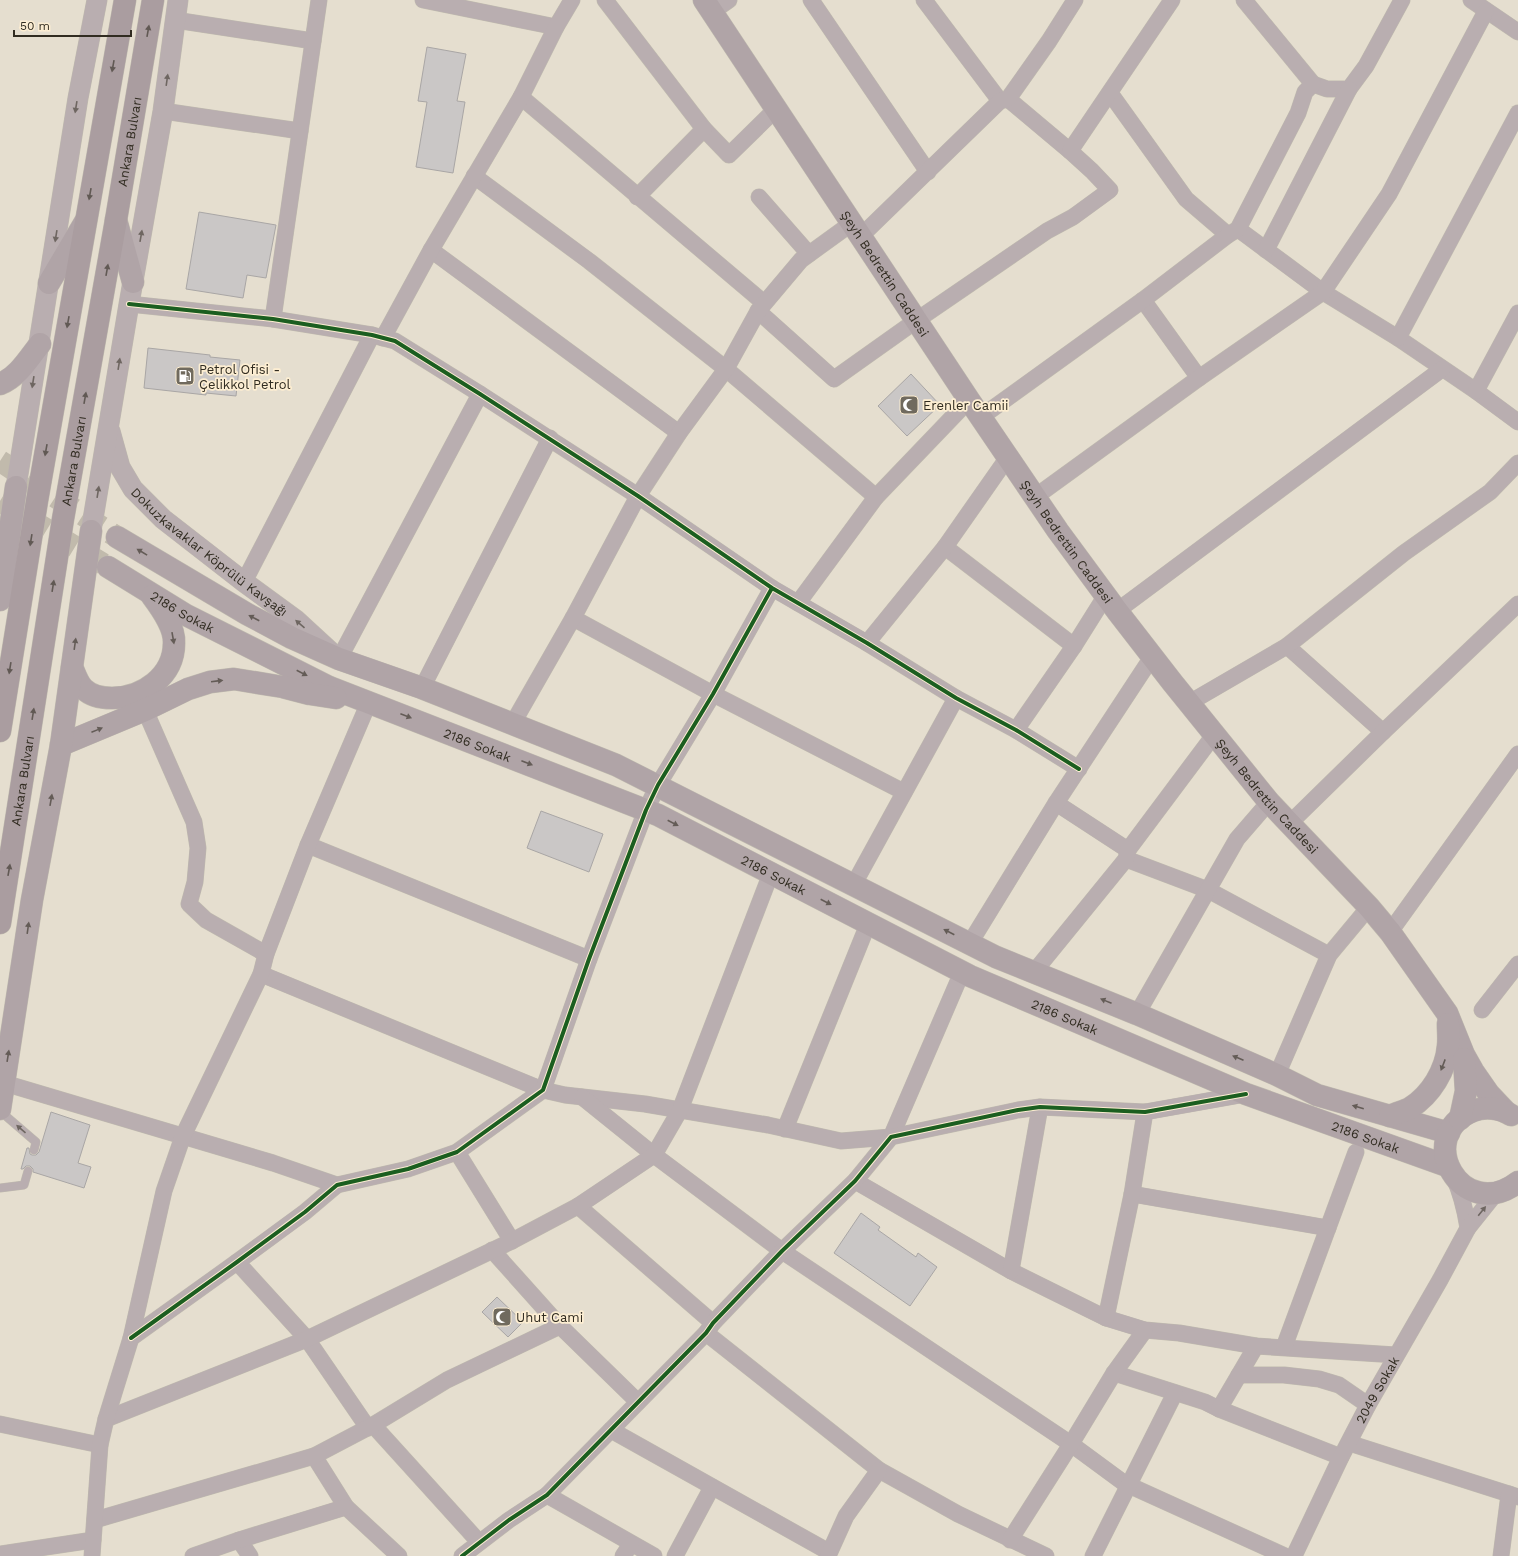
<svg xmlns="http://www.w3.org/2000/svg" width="1518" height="1556" font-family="'Work Sans',sans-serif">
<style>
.building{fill:#cac7c6;stroke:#a9a6a5}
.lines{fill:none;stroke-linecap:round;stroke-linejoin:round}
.secondary-tunnel{stroke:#c1baac;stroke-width:22;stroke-dasharray:22 11;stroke-linecap:butt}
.service-casing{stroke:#bfbaae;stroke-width:9}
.minor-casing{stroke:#bfbaae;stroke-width:17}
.tertiary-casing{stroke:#bfbaae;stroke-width:21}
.secondary-casing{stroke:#bfbaae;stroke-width:23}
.primary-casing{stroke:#bfbaae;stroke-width:23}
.service{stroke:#b9aeb0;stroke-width:8}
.minor{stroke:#b9aeb0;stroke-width:16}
.tertiary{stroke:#b9aeb0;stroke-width:20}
.secondary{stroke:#b0a4a7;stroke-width:22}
.primary{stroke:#aa9da0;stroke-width:22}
.cycleway-casing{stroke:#fdeed2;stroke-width:6}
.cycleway{stroke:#1b5e20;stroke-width:4}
.oneway{fill:#615954}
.oneway2{fill:#6e6661}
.oneway3{fill:#645c57}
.labels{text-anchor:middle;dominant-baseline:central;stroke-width:3.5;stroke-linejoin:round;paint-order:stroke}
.street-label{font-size:13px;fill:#312c21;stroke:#fdeed2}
.poi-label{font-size:13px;fill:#312c21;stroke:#fdeed2;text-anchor:start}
</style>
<rect width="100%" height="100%" fill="#e5decf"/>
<path class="building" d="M427,47L466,54L457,101L465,102L453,173L416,167L427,102L418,101Z
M199,212L276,225L266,278L247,275L243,298L186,289Z
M148,348L210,355V357L240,360L236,396L206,393V395L144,388Z
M911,374L940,405L907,436L878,406Z
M541,811L603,834L589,872L527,848Z
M51,1112L90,1125L78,1163L91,1167L84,1188L33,1172V1169L30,1166H26L23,1169H21L27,1148H29L30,1154L32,1155H36L39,1152Z
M861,1213L880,1227L878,1230L916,1257L918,1253L937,1267L910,1306L834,1253Z
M497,1297L523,1322L508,1337L482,1312Z"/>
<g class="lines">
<path class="secondary-tunnel" d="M0,461L117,537
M0,501L103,564"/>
<defs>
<path id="service" d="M0,1111L36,1142L34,1150
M0,1188L24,1185L28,1171"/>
<g id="minor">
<path d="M423,0L556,27"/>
<path d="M605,0L704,129L729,155L776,109"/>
<path d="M811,0L928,172"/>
<path d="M924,0L1000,101"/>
<path d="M1471,0L1518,32"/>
<path d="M712,12L729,0"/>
<path d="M175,20L313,41"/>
<path d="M1313,84L1327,89H1349L1366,66L1402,0"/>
<path d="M1110,93L1186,199L1228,235"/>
<path d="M521,97L764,303"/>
<path d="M1008,99L1070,151"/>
<path d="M163,111L300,131"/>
<path d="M474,176L589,261L726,369L876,497"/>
<path d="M637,197L704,129"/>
<path d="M759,197L809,254"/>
<path d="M1238,229L1323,292L1398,338L1476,391L1518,422"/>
<path d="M861,236L1000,101L1008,99L1049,41L1075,0"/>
<path d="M431,250L679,433"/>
<path d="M1266,250L1349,89"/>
<path d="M1143,300L1199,378"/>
<path d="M129,304L273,319L372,335L395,341L480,394L638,496L772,588L867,643L956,698L1016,730L1079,769"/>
<path d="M758,311L834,379L917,320L1047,231L1073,217L1110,190L1092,171L1070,151L1172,0"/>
<path d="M273,319L319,0"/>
<path d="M383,338L431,250L521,97L556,27L572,0"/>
<path d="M1398,338L1518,113"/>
<path d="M1476,391L1518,313"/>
<path d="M981,417L1143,300L1228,235L1238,229L1298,113L1305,92L1313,84L1244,0"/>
<path d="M1035,497L1199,378L1323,292L1389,194L1486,11"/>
<path d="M945,547L1074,646"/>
<path d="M244,582L372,335"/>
<path d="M798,603L876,497L969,400"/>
<path d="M1117,611L1442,369"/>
<path d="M573,618L713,694L904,792"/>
<path d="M867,643L945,547L1008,457"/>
<path d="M1287,646L1383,732"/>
<path d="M339,659L480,394"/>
<path d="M422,688L550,438"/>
<path d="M1189,703L1287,646L1404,553L1490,492L1518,463"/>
<path d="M145,710L194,822L198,848L195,882L189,904L206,920L266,954"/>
<path d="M513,723L573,618L638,496L679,433L726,369L758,311L801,260L852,223"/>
<path d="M1016,730L1074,646L1106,595"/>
<path d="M1056,803L1128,850"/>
<path d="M1290,823L1383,732L1518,604"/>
<path d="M308,845L589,959"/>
<path d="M1126,859L1208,890L1329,955"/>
<path d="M854,884L956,698"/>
<path d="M1390,932L1518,754"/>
<path d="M970,943L1056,803L1152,657"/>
<path d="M1034,972L1126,859L1128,850L1214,735"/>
<path d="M261,974L543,1090L565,1095L645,1104L768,1125L841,1141L891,1137L962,972"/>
<path d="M1482,1010L1518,964"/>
<path d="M1137,1014L1237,839L1269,802"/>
<path d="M1277,1075L1329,955L1369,907"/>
<path d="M4,1083L273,1163L337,1185"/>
<path d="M582,1097L654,1155L782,1251L1071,1444L1124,1483L1285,1556"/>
<path d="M785,1129L868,924"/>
<path d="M457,1152L512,1241"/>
<path d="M1454,1178C1462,1195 1465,1210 1468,1228"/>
<path d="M855,1181L1011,1271L1106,1318L1145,1330L1179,1333L1256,1346L1396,1355"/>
<path d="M1132,1194L1328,1228"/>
<path d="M578,1206L713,1323"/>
<path d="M492,1250L560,1326L638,1402"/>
<path d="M237,1262L307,1339L368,1428"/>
<path d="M1011,1271L1040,1107"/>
<path d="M1106,1318L1132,1194L1145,1112"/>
<path d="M706,1333L879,1470L958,1514L1046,1556"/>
<path d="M131,1338L237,1262L305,1212L337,1185L408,1169L457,1152L543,1090L589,959L646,810L658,785L713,694L772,588"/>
<path d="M1284,1347L1356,1152"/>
<path d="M1114,1373L1205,1402L1219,1409L1341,1457"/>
<path d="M1239,1375H1284L1319,1379L1339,1385L1368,1405"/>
<path d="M1219,1409L1256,1346"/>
<path d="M106,1419L307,1339L512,1241L578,1206L654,1155L680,1110L771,873"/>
<path d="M0,1424L100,1445"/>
<path d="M373,1425L479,1542"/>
<path d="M611,1430L829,1552"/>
<path d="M1349,1443L1518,1497"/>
<path d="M314,1456L346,1507L399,1556"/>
<path d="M547,1495L654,1556"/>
<path d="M95,1520L314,1456L373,1425L447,1380L560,1326"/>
<path d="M239,1540L250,1556"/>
<path d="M1010,1540L1071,1444L1114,1373L1145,1330"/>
<path d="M0,1554L93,1540"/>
<path d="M92,1556L100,1445L106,1419L131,1338L164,1191L183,1136L261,974L266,954L308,845L369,702"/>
<path d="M193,1556L239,1540L346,1507"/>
<path d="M462,1556L509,1520L547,1495L706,1333L713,1323L782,1251L855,1181L891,1137L1018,1110L1040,1107L1145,1112L1246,1094"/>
<path d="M623,1556L631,1544"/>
<path d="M675,1556L712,1487"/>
<path d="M828,1556L846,1516L879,1470"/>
<path d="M1093,1556L1175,1393"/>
<path id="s1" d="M1294,1556L1341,1457L1368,1405L1440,1280L1468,1228L1496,1193"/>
<path d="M1501,1556L1509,1494"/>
</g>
<g id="tertiary">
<path id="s2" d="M110,431L120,467L133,489L163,519L244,582L296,620L333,654"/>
<path d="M16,487L78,98L97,0"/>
<path d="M91,531L129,304L163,111L178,0"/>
</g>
<g id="secondary">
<path id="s3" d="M704,0L969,400L1058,531L1117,611L1172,682L1269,802L1369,907L1390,932L1447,1013L1464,1055L1473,1071L1489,1094L1506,1112"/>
<path d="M116,220L133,282"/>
<path d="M49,283L85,222"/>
<path d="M0,384C18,377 29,358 40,344"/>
<path d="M117,537L247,614L292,638L339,659L422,688L616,765L996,957L1137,1014L1277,1075L1317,1095L1449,1133"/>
<path id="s4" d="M108,567L186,615L329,687L658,815L970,976L1246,1094L1447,1166"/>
<path d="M0,600L16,487"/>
<path d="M72,667C75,674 78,684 84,689C91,696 102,698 112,698C143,698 174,676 174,643C175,627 161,608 152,596"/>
<path d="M61,745L145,710L188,689L210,682L234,679L283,687L310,694L336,698"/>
<path d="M0,1109L32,900L61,745L91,531"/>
<path d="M1511,1115C1500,1108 1485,1106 1473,1111C1412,1136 1462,1225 1518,1182"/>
<path d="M1390,1116C1396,1113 1404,1111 1410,1108C1431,1095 1446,1070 1448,1046C1449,1039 1448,1031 1448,1024"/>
<path d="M1460,1119L1466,1091L1464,1059"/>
</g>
<g id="primary">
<path d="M0,731L37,501L125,0"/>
<path id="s5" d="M0,923L63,519L116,220L153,0"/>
</g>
</defs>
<use href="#service" class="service-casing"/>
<use href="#minor" class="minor-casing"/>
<use href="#tertiary" class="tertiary-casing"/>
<use href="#secondary" class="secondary-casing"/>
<use href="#primary" class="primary-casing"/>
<use href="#service" class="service"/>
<use href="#minor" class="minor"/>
<use href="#tertiary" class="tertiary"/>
<use href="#secondary" class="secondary"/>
<use href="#primary" class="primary"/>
<defs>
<path id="cycleway" d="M129,304L273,319L372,335L395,341L480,394L638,496L772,588L867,643L956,698L1016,730L1079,769
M131,1338L237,1262L305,1212L337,1185L408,1169L457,1152L543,1090L589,959L646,810L658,785L713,694L772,588
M462,1556L509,1520L547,1495L706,1333L713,1323L782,1251L855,1181L891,1137L1018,1110L1040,1107L1145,1112L1246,1094"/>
</defs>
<use href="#cycleway" class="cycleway-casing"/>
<use href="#cycleway" class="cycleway"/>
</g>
<defs><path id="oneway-solid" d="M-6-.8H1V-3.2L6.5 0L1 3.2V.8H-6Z"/></defs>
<g class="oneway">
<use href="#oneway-solid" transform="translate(148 31) rotate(-80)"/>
<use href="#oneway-solid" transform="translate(113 66) rotate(100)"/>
<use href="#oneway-solid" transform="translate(90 194) rotate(100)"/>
<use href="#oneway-solid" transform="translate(107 270) rotate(-80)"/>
<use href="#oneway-solid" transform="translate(68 322) rotate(100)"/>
<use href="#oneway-solid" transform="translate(85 398) rotate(-80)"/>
<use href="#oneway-solid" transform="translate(46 450) rotate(100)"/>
<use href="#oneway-solid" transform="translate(31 540) rotate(99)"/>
<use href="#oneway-solid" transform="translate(53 586) rotate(-81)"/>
<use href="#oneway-solid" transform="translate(10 668) rotate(99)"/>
<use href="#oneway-solid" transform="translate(33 714) rotate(-81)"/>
<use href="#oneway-solid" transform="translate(9 870) rotate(-80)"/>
</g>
<g class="oneway2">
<use href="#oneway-solid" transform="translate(167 80) rotate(-82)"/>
<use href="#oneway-solid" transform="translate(76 107) rotate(99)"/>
<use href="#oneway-solid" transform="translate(56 236) rotate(99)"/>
<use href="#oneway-solid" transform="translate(141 236) rotate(-80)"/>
<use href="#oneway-solid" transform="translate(119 364) rotate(-81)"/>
<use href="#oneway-solid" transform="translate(33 382) rotate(99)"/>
<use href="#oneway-solid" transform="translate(98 492) rotate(-81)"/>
<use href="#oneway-solid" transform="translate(300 624) rotate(-139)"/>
<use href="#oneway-solid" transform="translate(21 1129) rotate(-139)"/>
<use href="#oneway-solid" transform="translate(1482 1211) rotate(-51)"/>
</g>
<g class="oneway3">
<use href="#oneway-solid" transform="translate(142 552) rotate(-149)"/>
<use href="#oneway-solid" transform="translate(254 618) rotate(-152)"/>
<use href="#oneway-solid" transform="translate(173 638) rotate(80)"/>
<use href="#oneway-solid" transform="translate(75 644) rotate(-82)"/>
<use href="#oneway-solid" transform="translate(302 673) rotate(27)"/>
<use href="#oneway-solid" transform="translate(217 681) rotate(-7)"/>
<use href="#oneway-solid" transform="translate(406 716) rotate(21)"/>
<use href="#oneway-solid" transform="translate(97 730) rotate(-22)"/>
<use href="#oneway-solid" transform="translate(527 763) rotate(21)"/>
<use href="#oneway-solid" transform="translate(51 800) rotate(-80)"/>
<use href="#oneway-solid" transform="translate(673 823) rotate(27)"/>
<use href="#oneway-solid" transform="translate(826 902) rotate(27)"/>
<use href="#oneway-solid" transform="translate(28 928) rotate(-82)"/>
<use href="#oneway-solid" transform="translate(949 932) rotate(-153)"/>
<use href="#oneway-solid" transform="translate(1106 1001) rotate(-158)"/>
<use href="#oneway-solid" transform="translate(8 1056) rotate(-81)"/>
<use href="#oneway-solid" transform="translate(1238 1058) rotate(-157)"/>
<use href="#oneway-solid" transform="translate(1443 1065) rotate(111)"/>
<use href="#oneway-solid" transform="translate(1358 1107) rotate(-164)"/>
</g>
<defs>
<symbol id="fuel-square" viewBox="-11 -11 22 22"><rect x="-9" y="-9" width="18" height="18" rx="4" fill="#706a5e" stroke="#fdeed2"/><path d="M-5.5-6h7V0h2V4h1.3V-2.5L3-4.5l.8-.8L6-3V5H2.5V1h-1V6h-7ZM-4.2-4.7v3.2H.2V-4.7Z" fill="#fff"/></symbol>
<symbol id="mosque-square" viewBox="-11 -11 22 22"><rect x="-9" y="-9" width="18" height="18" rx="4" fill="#706a5e" stroke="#fdeed2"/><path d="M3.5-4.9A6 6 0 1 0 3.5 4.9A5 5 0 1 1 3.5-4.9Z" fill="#fff"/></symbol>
</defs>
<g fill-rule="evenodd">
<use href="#fuel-square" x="174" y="365" width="22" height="22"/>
<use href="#mosque-square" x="898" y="394" width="22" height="22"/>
<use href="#mosque-square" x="491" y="1306" width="22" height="22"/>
</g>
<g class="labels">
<g class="street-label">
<text stroke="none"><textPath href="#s5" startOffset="792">Ankara Bulvarı</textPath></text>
<text stroke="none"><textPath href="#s3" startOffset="328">Şeyh Bedrettin Caddesi</textPath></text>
<text stroke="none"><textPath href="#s5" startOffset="468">Ankara Bulvarı</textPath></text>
<text stroke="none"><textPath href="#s3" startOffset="652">Şeyh Bedrettin Caddesi</textPath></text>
<text stroke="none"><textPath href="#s2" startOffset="162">Dokuzkavaklar Köprülü Kavşağı</textPath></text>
<text stroke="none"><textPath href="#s4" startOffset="87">2186 Sokak</textPath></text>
<text stroke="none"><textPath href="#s4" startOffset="411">2186 Sokak</textPath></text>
<text stroke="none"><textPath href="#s5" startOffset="144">Ankara Bulvarı</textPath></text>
<text stroke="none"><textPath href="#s3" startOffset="976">Şeyh Bedrettin Caddesi</textPath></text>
<text stroke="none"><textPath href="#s4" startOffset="735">2186 Sokak</textPath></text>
<text stroke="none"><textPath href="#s4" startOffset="1059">2186 Sokak</textPath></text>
<text stroke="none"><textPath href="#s4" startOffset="1383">2186 Sokak</textPath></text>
<text stroke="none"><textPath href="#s1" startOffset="186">2049 Sokak</textPath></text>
</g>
<g class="poi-label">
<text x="199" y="369">Petrol Ofisi -<tspan x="199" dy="15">Çelikkol Petrol</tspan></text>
<text x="923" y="405">Erenler Camii</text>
<text x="516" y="1317">Uhut Cami</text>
</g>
</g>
<path d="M14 30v6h117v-6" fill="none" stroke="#312c21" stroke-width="2"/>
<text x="20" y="30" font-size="12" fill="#312c21" stroke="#fdeed2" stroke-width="3" paint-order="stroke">50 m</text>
</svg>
